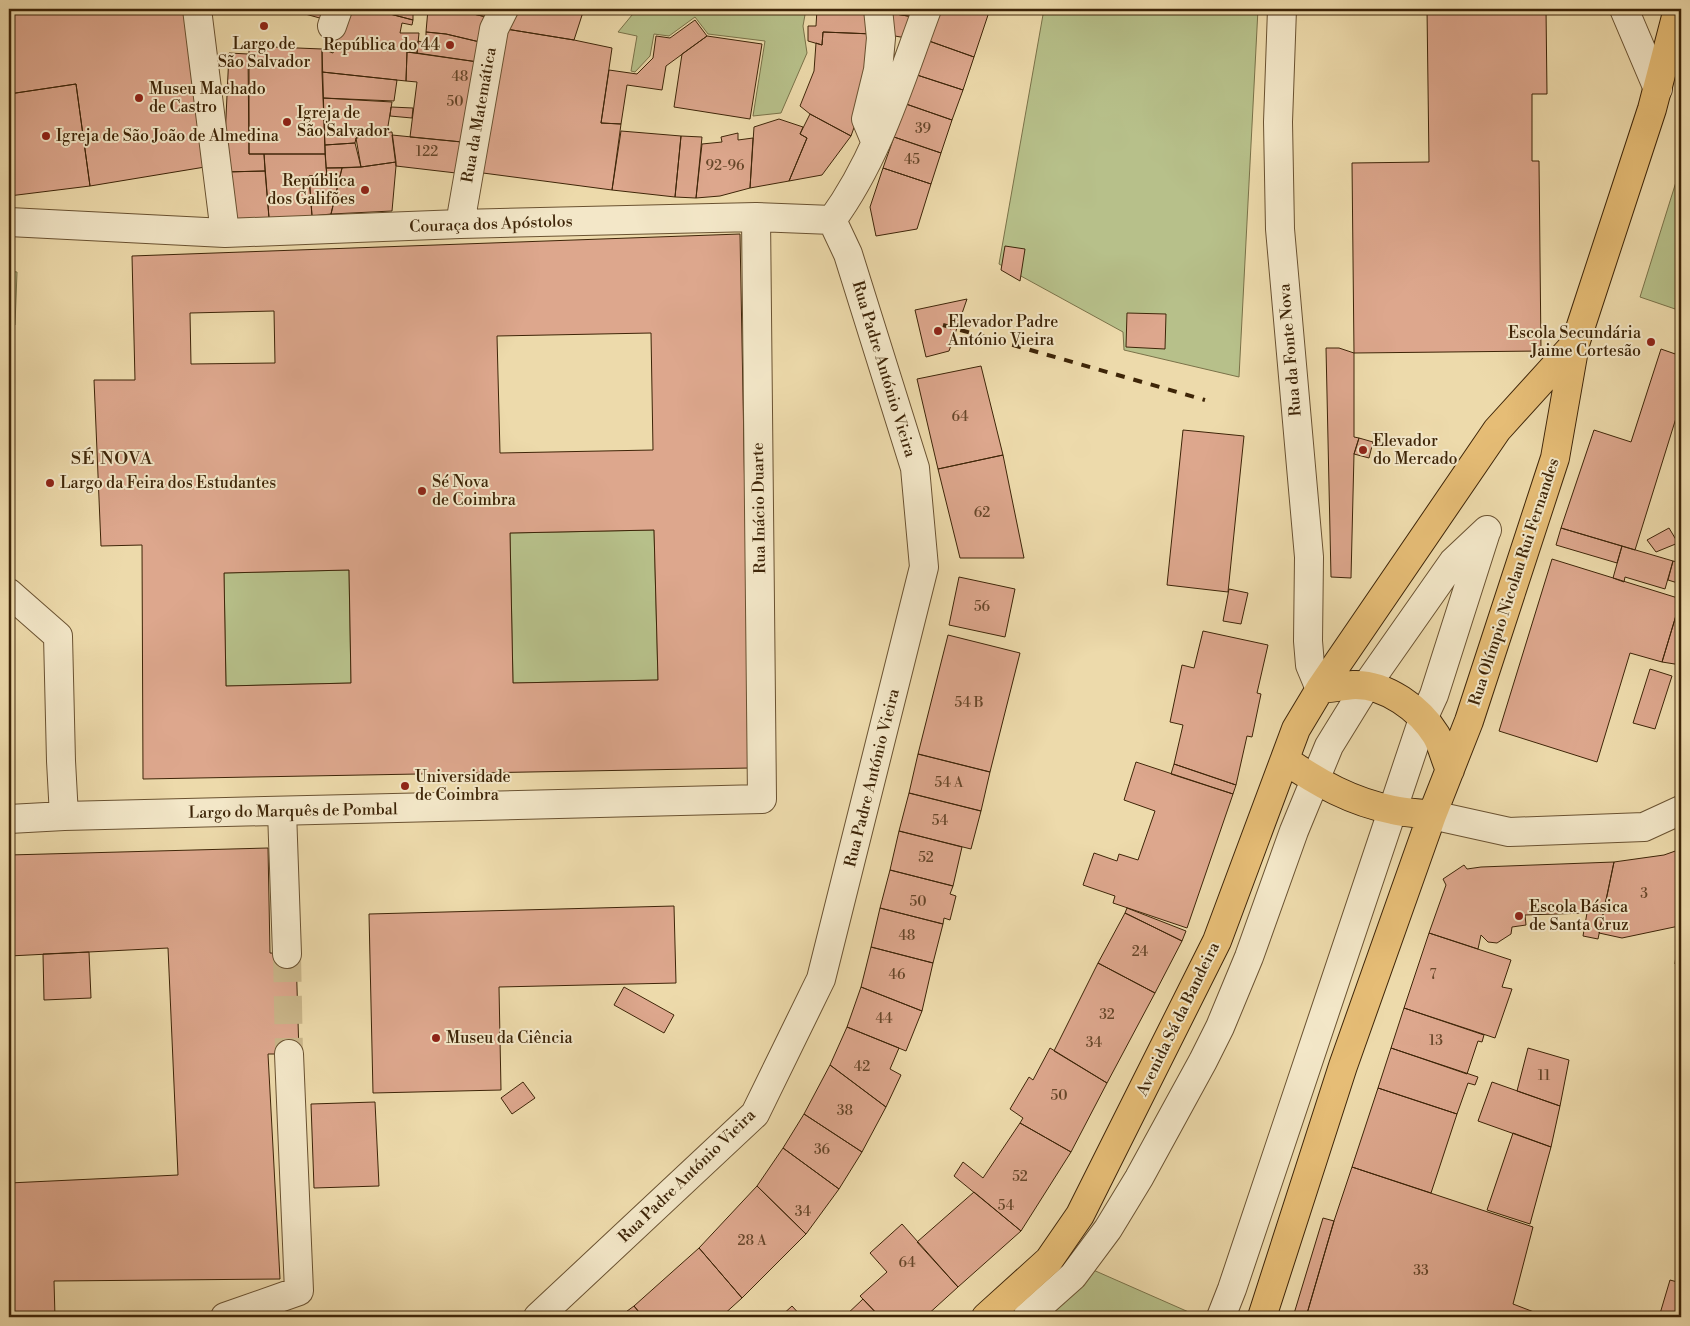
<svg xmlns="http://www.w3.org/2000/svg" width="1690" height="1326" font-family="'Libre Bodoni',serif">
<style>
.green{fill:#b7c08a;stroke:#7a7249}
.building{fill:#dda78d;stroke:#3e2508;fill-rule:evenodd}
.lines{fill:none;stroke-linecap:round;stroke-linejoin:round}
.minor-tunnel{stroke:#cab68a;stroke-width:28;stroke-dasharray:28 14;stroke-linecap:butt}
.minor-casing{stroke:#6a5231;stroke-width:30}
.major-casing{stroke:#3e2508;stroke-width:30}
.minor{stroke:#f3e7c8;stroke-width:28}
.major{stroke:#e6bd76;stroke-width:28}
.rail{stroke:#3e2508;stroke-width:4;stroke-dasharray:9 9;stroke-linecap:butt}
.poi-dot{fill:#8f2418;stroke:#f3e7c8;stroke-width:2}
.labels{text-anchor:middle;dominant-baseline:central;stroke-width:4;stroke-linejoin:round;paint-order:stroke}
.number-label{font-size:14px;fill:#664629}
.poi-label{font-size:16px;fill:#3e2508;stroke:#f3e7c8;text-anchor:start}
.street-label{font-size:16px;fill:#3e2508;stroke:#f3e7c8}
.neighbourhood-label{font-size:18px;letter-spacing:1px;fill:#3e2508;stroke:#f3e7c8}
</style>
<rect width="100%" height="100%" fill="#eddaab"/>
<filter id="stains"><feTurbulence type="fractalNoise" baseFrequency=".004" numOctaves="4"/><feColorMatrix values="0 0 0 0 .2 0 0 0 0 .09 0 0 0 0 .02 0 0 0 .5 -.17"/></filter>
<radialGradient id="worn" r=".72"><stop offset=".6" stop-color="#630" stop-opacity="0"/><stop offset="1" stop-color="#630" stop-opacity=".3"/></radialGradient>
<path class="green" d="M637,9H806L803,26L807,53L781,113L753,116L765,41L708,34L695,17L669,36L654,34L650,56L635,72L631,71L637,36L618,32Z
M1044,9H1258L1239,377L1124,350L1123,332L999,264Z
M1681,166V311L1640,297Z
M9,271L17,272L15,325H9Z
M654,530L658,680L513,683L510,533Z
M349,570L351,683L226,686L224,573Z
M1091,1269L1200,1317H1043Z"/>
<path class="building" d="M9,9H187L211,166L90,186L76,84L9,94Z
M287,9H331L327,20Z
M347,9H371L413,20L412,25L402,23L400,33H419L417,53L407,52L406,81L322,72V49L333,53Z
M371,9H413V20Z
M428,9H451L491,18L484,43L446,34L426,32Z
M451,9H495L491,18Z
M514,9H584L574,40L506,29Z
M817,9H872L873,34L823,32L822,45L808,41V26H816Z
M883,9H916L914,17L883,12Z
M940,9H990L974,57L929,41Z
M1427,9H1546L1547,94H1532V161H1539L1541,351L1354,353L1352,163L1429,162Z
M883,12L914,17L906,38L884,34Z
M695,20L707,36L666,66L662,90L627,85L621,124L601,123L609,70L637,74L653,58L656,36L670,38Z
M506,29L574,40L612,48L601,123L621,124L612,190L483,173L492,102Z
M426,32L446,34L484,43L478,62L417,53L418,41L426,43Z
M823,32L873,34L870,82L851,136L810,114L800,106L814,71L816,43L822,45Z
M707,36L762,44L750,119L674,107L682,54Z
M929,41L974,57L963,90L917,75Z
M249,46L322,49L325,154H249Z
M407,52L478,62L462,142L410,137L417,82L406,81Z
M229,53L248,54L249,154H264L265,171L225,172V138Z
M322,72L397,80L394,101L323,98Z
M917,75L963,90L952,120L906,104Z
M76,84L90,186L9,196V94Z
M323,98L392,102L387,132L356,138L355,143L325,145Z
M906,104L952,120L941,153L894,137Z
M391,107L413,108L412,118L390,116Z
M810,114L851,136L822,175L789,181L807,138L800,134Z
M779,119L803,127L800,134L807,138L789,181L750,188L754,127Z
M621,131L681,136L675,197L612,190Z
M387,132H392L396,162L361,167L356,138Z
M738,133V140L753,138L750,188L720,196L696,198L702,144L722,142L721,137Z
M392,135L462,142L456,173L396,166Z
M681,136L702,137L696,198L675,197Z
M894,137L941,153L931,184L883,168Z
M355,143L361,167L326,168L325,145Z
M264,154H325L327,175L309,176L312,216L269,218Z
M396,162V166L392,211L331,214L342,168L361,167Z
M326,168H342L331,214L312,216L309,176L327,175Z
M883,168L931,184L917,229L876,236L870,207Z
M265,171L269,218L228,221L225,172Z
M740,234L750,768L143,779L142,545L101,546L94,380H135L132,256ZM274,311L275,363L191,364L190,313ZM651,333L653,450L500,453L497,336ZM654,530L658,680L513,683L510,533ZM349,570L351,683L226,686L224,573Z
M1005,246L1025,249L1020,281L1001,270Z
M967,299L949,351L926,357L915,310Z
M1127,313L1166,314L1165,349L1126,347Z
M1326,348H1339L1354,353V437L1359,438L1354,454L1351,578L1331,577Z
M1661,349L1681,356V402L1635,550L1561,528L1594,430L1631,442Z
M981,366L1003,455L938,469L917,379Z
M1183,430L1244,436L1228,592L1167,585Z
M1359,438L1373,442L1369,458L1354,454Z
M1003,455L1024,558H960L938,469Z
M1561,528L1622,546L1617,563L1556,545Z
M1669,528L1678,543L1656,552L1647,540Z
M1622,546L1673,561L1665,589L1625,577L1624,582L1613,578Z
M1552,559L1681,599L1662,662L1630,653L1597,762L1499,731Z
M1673,561L1681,563V584L1668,580Z
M959,577L1015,589L1005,637L949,625Z
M1229,589L1248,593L1241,624L1223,621Z
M1680,602L1681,665L1662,662Z
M1203,631L1268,645L1257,693L1261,694L1252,737L1247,736L1236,785L1174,764L1183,725L1170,722L1182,665L1194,668Z
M948,635L1020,653L990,772L918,754Z
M1650,669L1672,676L1655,729L1633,723Z
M918,754L990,772L981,811L909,793Z
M1136,762L1233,794L1187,928L1113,903L1115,896L1083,885L1094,853L1117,861L1119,854L1138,860L1155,811L1124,800Z
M1174,764L1236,785L1233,794L1171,774Z
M909,793L981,811L971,849L899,831Z
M899,831L962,847L953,886L890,870Z
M268,848L270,953L296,954L299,1054H268L280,1279L54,1281L55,1317H9V1183L178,1175L168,948L9,956V855Z
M1681,849V965L1675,964L1679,926L1622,938L1599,933L1614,862L1664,855Z
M1614,862L1598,939L1583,936L1587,913L1525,915L1526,925L1512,927L1511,934L1497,943L1488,942L1481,935L1478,949L1429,933L1446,885L1443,879L1464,865L1467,869L1481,867Z
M890,870L953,886L950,894L956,896L950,920L944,918L943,924L880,908Z
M674,906L676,983L499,987L501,1090L373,1093L369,914Z
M880,908L943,924L933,963L871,947Z
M1127,908L1186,931L1182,941L1125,913Z
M1125,913L1182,941L1155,993L1098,963Z
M1429,933L1511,960L1502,987L1512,989L1495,1038L1404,1008Z
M871,947L933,963L922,1011L861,987Z
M89,952L91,998L44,1000L43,954Z
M1098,963L1155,993L1107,1083L1054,1051Z
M624,987L674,1015L664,1033L614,1005Z
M861,987L922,1011L906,1051L847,1027Z
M1404,1008L1484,1035L1482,1042L1478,1041L1467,1074L1391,1048Z
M847,1027L899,1048L890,1069L901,1075L886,1107L830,1065Z
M1050,1048L1107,1083L1071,1152L1020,1123L1023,1118L1010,1109L1029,1077L1033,1080Z
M1391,1048L1478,1077L1475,1085L1468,1083L1457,1114L1378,1088Z
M1528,1048L1569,1060L1560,1106L1517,1091Z
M830,1065L886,1107L862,1152L804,1114Z
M523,1082L535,1098L512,1114L501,1098Z
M1492,1082L1560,1106L1551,1147L1478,1121Z
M1378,1088L1457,1114L1431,1193L1352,1167Z
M375,1102L379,1186L314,1188L311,1104Z
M804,1114L862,1152L839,1189L783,1148Z
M1020,1123L1071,1152L1021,1231L954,1176L963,1162L983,1178Z
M1513,1133L1551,1147L1530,1224L1487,1210Z
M783,1148L839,1189L806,1234L757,1186Z
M1352,1167L1533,1227L1513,1304L1547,1317H1306L1334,1221Z
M757,1186L806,1234L742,1298L699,1248Z
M974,1192L1021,1231L958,1287L917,1242Z
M1323,1218L1334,1221L1306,1317H1293Z
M902,1224L958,1287L925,1317H880L860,1296L887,1272L870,1253Z
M699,1248L742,1298L721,1317H643L634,1306Z
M1670,1280L1681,1283V1317H1659Z
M863,1299L880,1317H844Z
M634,1306L643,1317H619Z
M792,1306L802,1317H780Z"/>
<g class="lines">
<path class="minor-tunnel" d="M287,954L289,1054"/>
<defs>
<path id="minor" d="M197,9L225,233
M1282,9L1278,122L1280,229L1309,557L1308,641L1310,665L1320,689
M1624,9L1658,89
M332,26L338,9
M876,143L866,119L878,70L881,38L878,9
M832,220C878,157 900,81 927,9
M9,222L225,233L460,224L756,217L832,220
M460,224L494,29L504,9
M9,593L58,636L61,761L64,816
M282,811L287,954
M1432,815L1509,832L1644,827L1681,810
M9,819L64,816L762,799L756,217
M225,1317L299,1291L289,1054
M538,1317L755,1114L821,979L924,567L915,468L848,254L832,220
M1027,1317L1073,1276L1108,1229L1139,1178L1203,1061L1220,1027L1249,957L1294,831L1329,746L1366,686L1453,562L1487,530
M1221,1317L1232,1289L1423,719L1434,695L1486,532"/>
<path id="major" d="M1320,689C1331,688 1343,686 1354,685C1386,684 1420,709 1436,735C1442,745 1445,759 1450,770
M1285,760C1318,783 1352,802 1393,810C1406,813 1419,813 1432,815
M986,1317L1049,1260L1080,1215L1217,941L1296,729L1320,689L1497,430L1575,344
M1262,1317L1343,1066L1432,815L1469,721L1555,458L1575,344L1652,109L1678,9"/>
</defs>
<use href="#minor" class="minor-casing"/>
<use href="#major" class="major-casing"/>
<use href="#minor" class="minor"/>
<use href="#major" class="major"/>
<path class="rail" d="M943,325L1205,400"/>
</g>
<g class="poi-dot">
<circle cx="264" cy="26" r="5"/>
<circle cx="450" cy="45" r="5"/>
<circle cx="139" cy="98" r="5"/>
<circle cx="287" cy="122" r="5"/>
<circle cx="46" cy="136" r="5"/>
<circle cx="365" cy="190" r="5"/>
<circle cx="938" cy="331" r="5"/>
<circle cx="1651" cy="342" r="5"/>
<circle cx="1363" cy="450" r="5"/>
<circle cx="50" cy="483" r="5"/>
<circle cx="422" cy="491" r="5"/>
<circle cx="405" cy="786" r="5"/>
<circle cx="1519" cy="916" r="5"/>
<circle cx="436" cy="1038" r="5"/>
</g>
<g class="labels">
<g class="number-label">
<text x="460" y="77">48</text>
<text x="455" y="102">50</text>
<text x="923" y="129">39</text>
<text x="427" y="152">122</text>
<text x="912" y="160">45</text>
<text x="725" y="166">92-96</text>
<text x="960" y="417">64</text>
<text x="982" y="513">62</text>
<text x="982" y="607">56</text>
<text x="969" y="703">54 B</text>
<text x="949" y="783">54 A</text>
<text x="940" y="821">54</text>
<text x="926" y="858">52</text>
<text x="1644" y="894">3</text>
<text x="918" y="902">50</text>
<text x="907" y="936">48</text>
<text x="1140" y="952">24</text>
<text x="897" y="975">46</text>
<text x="1433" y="975">7</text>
<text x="1107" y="1015">32</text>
<text x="884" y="1019">44</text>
<text x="1436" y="1041">13</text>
<text x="1094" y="1043">34</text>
<text x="862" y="1067">42</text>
<text x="1544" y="1076">11</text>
<text x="1059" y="1096">50</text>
<text x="845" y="1111">38</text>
<text x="822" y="1150">36</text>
<text x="1020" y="1177">52</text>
<text x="1006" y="1206">54</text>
<text x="803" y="1212">34</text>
<text x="752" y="1241">28 A</text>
<text x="907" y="1263">64</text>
<text x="1421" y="1271">33</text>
</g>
<g class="poi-label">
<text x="264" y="44" text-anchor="middle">Largo de<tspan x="264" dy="18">São Salvador</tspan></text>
<text x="440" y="45" text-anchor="end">República do 44</text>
<text x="149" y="89">Museu Machado<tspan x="149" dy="18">de Castro</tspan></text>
<text x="297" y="113">Igreja de<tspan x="297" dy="18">São Salvador</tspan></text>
<text x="56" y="136">Igreja de São João de Almedina</text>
<text x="355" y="181" text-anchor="end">República<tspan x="355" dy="18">dos Galifões</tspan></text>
<text x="948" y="322">Elevador Padre<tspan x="948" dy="18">António Vieira</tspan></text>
<text x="1641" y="333" text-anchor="end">Escola Secundária<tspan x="1641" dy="18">Jaime Cortesão</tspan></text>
<text x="1373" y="441">Elevador<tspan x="1373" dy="18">do Mercado</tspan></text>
<text x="432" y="482">Sé Nova<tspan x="432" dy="18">de Coimbra</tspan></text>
<text x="60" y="483">Largo da Feira dos Estudantes</text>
<text x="415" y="777">Universidade<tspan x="415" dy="18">de Coimbra</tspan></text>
<text x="1529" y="907">Escola Básica<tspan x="1529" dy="18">de Santa Cruz</tspan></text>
<text x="446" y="1038">Museu da Ciência</text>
</g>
<g class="street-label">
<text transform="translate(479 115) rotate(-80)">Rua da Matemática</text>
<text transform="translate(491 224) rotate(-2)">Couraça dos Apóstolos</text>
<text transform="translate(1290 350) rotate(-95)">Rua da Fonte Nova</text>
<text transform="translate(884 369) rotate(73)">Rua Padre António Vieira</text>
<text transform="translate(759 508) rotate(-91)">Rua Inácio Duarte</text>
<text transform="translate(1514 582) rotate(-72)">Rua Olímpio Nicolau Rui Fernandes</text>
<text transform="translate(872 778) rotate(-76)">Rua Padre António Vieira</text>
<text transform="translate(293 811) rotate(-1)">Largo do Marquês de Pombal</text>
<text transform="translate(1178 1019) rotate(-64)">Avenida Sá da Bandeira</text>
<text transform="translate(687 1176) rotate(-44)">Rua Padre António Vieira</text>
</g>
<g class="neighbourhood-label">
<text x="112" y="458">SÉ NOVA</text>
</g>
</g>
<rect width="1690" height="1326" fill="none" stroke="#eddaab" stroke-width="30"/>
<rect x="10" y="10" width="1670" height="1306" fill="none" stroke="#3e2508" stroke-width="2.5"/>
<rect x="15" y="15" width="1660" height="1296" fill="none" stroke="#3e2508"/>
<rect width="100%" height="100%" filter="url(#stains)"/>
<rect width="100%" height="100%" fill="url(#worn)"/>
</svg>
